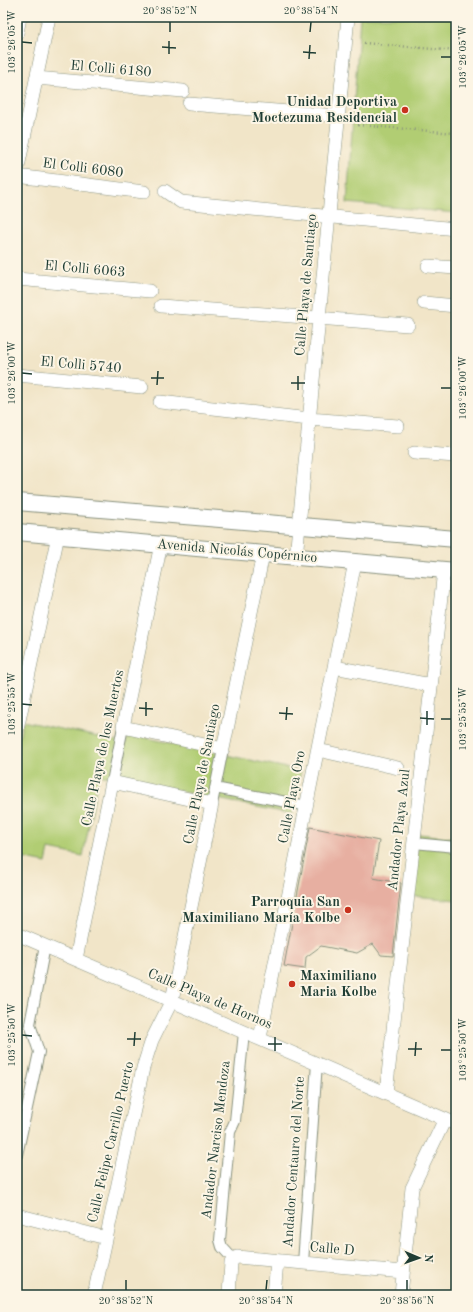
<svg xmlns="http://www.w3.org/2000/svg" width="473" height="1312" font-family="'Old Standard TT',serif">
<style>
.green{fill:#b1cd73;stroke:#688554}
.building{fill:#e7afa1}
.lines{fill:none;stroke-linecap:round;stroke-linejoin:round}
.pedestrian-casing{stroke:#88917e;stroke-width:12}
.minor-casing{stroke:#88917e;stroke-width:14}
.tertiary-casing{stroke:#88917e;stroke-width:18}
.path{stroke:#88917e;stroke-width:2.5;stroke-dasharray:1 3;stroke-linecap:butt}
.pedestrian{stroke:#fff;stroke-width:10}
.minor{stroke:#fff;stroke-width:13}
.tertiary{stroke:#fff;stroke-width:16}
.ticks{fill:none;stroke:#1f3d34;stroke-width:1.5}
.poi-dot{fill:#c8321e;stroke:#fcf5e5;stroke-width:1.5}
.labels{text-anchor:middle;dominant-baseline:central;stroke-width:4;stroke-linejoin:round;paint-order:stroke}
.street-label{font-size:14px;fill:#1f3d34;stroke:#fcf5e5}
.poi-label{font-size:14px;font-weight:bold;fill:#1f3d34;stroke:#fcf5e5;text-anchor:end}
.neatline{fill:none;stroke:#1f3d34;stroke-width:1.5}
.ticks-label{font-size:10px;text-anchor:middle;fill:#1f3d34}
</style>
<rect width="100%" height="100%" fill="#fcf5e5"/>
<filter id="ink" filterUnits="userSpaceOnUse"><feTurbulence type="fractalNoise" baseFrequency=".025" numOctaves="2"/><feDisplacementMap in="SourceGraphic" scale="8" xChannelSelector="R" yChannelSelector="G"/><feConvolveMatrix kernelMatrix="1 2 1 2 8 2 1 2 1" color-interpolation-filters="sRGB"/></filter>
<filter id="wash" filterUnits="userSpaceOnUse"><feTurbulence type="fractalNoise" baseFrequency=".012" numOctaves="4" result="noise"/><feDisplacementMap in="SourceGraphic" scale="16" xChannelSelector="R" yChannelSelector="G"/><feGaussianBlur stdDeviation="0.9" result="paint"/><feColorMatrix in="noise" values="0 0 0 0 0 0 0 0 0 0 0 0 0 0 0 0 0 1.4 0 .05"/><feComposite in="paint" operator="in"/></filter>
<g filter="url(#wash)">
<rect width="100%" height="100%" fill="#f1e5c8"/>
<path class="green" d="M360,17H456V213L347,203Z
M23,721L126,743L128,734L301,771L292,814L99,775L83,856L49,849L46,863L17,857V737L19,738Z
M419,834L456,838V900L413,896Z"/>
<g id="blocks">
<path class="building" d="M310,827L379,841L373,878L401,883L393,956L381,955L373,944L357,953L321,946L306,957L305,969L284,966Z"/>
</g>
</g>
<g filter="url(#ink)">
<use href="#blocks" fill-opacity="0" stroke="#88917e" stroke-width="1"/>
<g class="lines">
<defs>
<path id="pedestrian" d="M112,782L123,727
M215,788L307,806
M212,804L223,749
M414,843L456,847
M17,1155L39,1052L30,1024L45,946
M233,1259L222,1247L220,1240L230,1132L235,1121L244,1032
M303,1263L317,1063"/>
<path id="minor" d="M17,33L20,17
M36,78L183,91
M189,104L338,116
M17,172L49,17
M17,176L144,192
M165,191L181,202L456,229
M428,266L456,268
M17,279L150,291
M424,303L456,306
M161,306L408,325
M17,375L142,387
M160,402L309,419L398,426
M414,453L456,456
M161,544L123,727L223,749L263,554
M296,557L348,17
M334,667L431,685
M17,730L58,535
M318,750L398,768
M17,934L456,1124
M76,959L112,782L212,804L172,1000L152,1040L143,1068L94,1295
M260,1038L355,562
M386,1093L444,570
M17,1215L106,1238
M229,1295L231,1263L233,1259L237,1257L403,1272
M274,1295L277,1261
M401,1295L412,1188L445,1119"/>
<path id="tertiary" d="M17,502L456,539
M17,532L456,571"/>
</defs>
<use href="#pedestrian" class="pedestrian-casing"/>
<use href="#minor" class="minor-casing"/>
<use href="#tertiary" class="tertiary-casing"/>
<path class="path" d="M364,43L456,51
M358,125L455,133L456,118"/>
<use href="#pedestrian" class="pedestrian"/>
<use href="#minor" class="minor"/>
<use href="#tertiary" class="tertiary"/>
</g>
</g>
<path class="ticks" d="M170,32V22M310,32L311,22M22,42L32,43M162,47L176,48M303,52L316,53M169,54V41M441,57H451M309,59L310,45M22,373L32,374M151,378H164M291,383H305M157,385L158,371M441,388H451M298,390V376M22,704L32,705M139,708L153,709M279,713L293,714M146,716V702M420,718L434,719M441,719H451M286,720L287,707M427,725V711M22,1035L32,1036M127,1039H141M268,1044H282M134,1046L135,1032M408,1049H422M441,1050H451M275,1051V1037M415,1056L416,1042M126,1290V1280M266,1290L267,1280M407,1290V1280"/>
<g class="poi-dot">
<circle cx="405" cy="110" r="4"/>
<circle cx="348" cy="910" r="4"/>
<circle cx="292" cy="984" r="4"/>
</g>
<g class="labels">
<g class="street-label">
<text transform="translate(111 69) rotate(5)">El Colli 6180</text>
<text transform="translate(83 168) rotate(7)">El Colli 6080</text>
<text transform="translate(85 269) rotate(5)">El Colli 6063</text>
<text transform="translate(306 285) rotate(-85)">Calle Playa de Santiago</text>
<text transform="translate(81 365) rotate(5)">El Colli 5740</text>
<text transform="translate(237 551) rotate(5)">Avenida Nicolás Copérnico</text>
<text transform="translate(103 748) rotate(-78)">Calle Playa de los Muertos</text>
<text transform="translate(202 774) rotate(-79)">Calle Playa de Santiago</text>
<text transform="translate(292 797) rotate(-79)">Calle Playa Oro</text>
<text transform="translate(399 830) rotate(-84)">Andador Playa Azul</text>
<text transform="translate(210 999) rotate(23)">Calle Playa de Hornos</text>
<text transform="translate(216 1140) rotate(-83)">Andador Narciso Mendoza</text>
<text transform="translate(111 1142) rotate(-77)">Calle Felipe Carrillo Puerto</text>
<text transform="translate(294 1162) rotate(-86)">Andador Centauro del Norte</text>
<text transform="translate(332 1249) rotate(5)">Calle D</text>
</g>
<g class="poi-label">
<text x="397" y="102">Unidad Deportiva<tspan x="397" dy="16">Moctezuma Residencial</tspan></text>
<text x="340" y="902">Parroquia San<tspan x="340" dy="16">Maximiliano María Kolbe</tspan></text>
<text x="300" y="976" text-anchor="start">Maximiliano<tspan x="300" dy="16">Maria Kolbe</tspan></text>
</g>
</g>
<rect width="473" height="1312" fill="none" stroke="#fcf5e5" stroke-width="44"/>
<g transform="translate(419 1258) rotate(92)" stroke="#fcf5e5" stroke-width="3" paint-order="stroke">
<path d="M0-3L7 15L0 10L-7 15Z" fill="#1f3d34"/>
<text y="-6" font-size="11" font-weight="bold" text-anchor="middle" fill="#1f3d34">N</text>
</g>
<rect x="22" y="22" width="429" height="1268" class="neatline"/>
<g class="ticks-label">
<text x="170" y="14">20°38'52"N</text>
<text x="311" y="14">20°38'54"N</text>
<text transform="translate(11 42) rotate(-90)" y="4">103°26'05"W</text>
<text transform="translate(462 57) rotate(-90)" y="4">103°26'05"W</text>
<text transform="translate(11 373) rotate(-90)" y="4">103°26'00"W</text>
<text transform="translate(462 388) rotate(-90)" y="4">103°26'00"W</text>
<text transform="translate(11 704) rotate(-90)" y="4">103°25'55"W</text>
<text transform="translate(462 719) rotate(-90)" y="4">103°25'55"W</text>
<text transform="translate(11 1035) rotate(-90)" y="4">103°25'50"W</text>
<text transform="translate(462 1050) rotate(-90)" y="4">103°25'50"W</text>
<text x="126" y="1304">20°38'52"N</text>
<text x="266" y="1304">20°38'54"N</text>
<text x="407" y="1304">20°38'56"N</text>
</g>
</svg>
